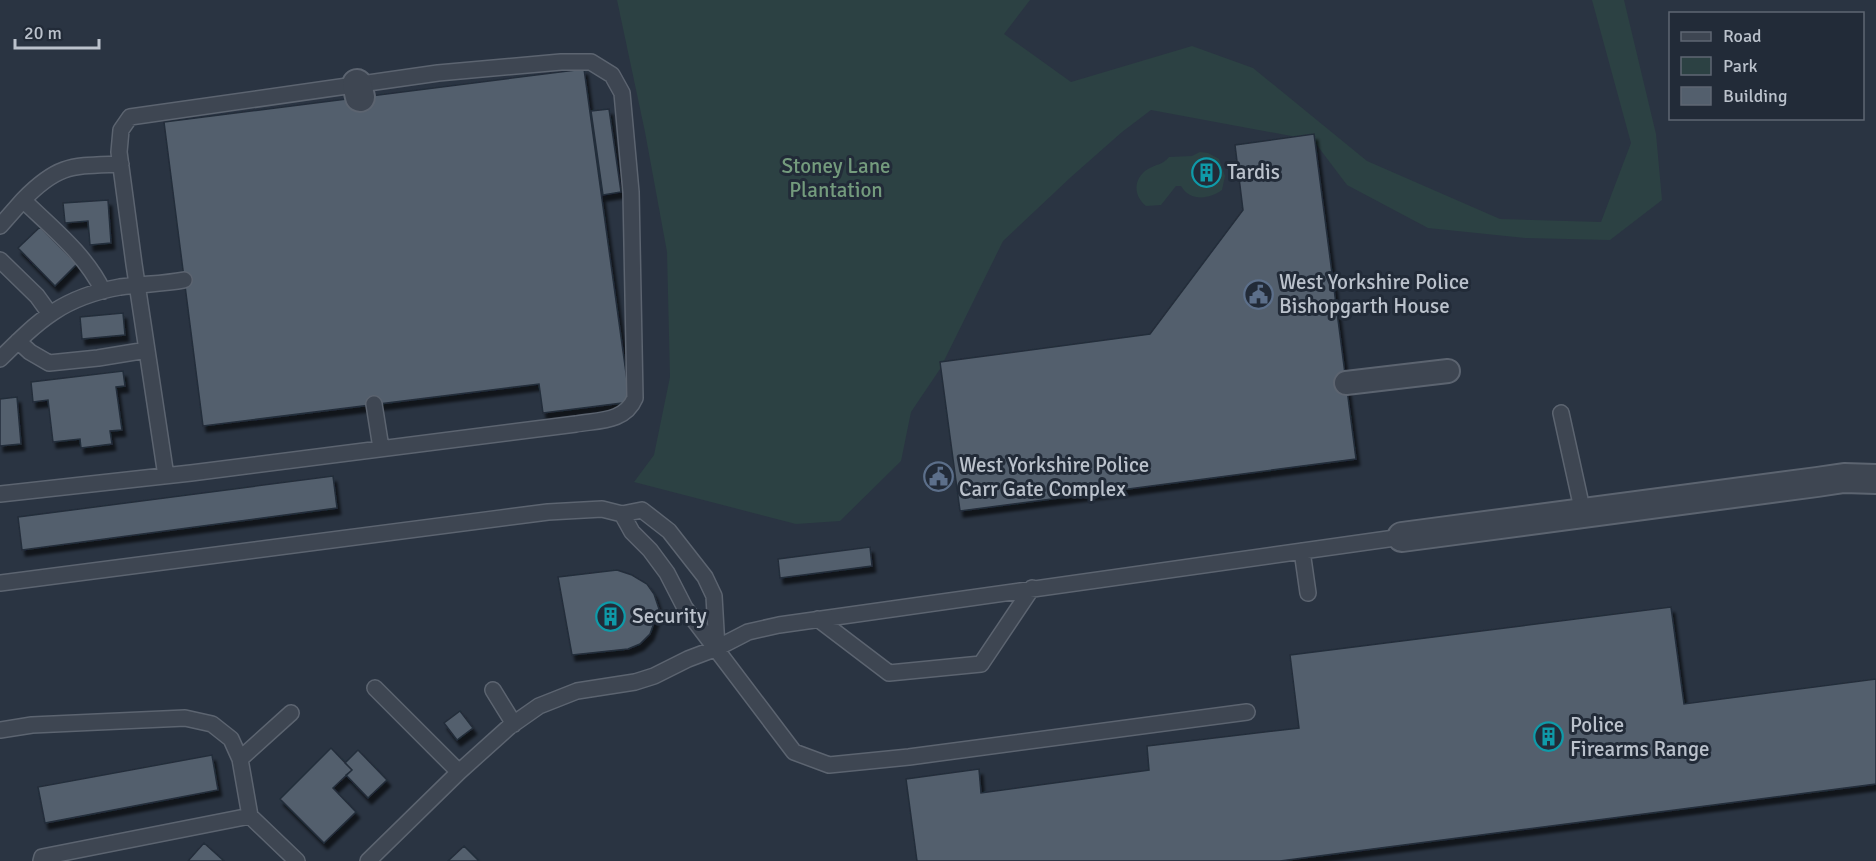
<svg xmlns="http://www.w3.org/2000/svg" width="1876" height="861" font-family="Signika,sans-serif">
<style>
.green{fill:#2c4143}
.building{fill:#535f6d;stroke:#242d3a;stroke-width:1.5;filter:url(#shadow)}
.lines{fill:none;stroke-linecap:round;stroke-linejoin:round}
.service-casing{stroke:#5c6470;stroke-width:18}
.pedestrian-casing{stroke:#5c6470;stroke-width:26}
.minor-casing{stroke:#5c6470;stroke-width:32}
.service{stroke:#3e4652;stroke-width:15}
.pedestrian{stroke:#3e4652;stroke-width:22}
.minor{stroke:#3e4652;stroke-width:28}
.labels{text-anchor:middle;dominant-baseline:central;stroke-width:6;stroke-linejoin:round;paint-order:stroke}
.park-label{font-size:21px;fill:#749b7d;stroke:#222b38}
.poi-label{font-size:21px;fill:#bbc2cc;stroke:#222b38;text-anchor:start}
</style>
<defs>
<filter id="shadow"><feDropShadow dx="3.5" dy="6" stdDeviation="1.5" flood-color="#0009"/></filter>
</defs>
<rect width="100%" height="100%" fill="#2a3442"/>
<path class="green" d="M617,0H1030L1004,34L1071,82L1192,46L1253,68L1367,161L1500,219L1601,222L1631,143L1592,0H1624L1656,134L1662,200L1610,240L1525,238L1428,228L1347,185L1313,140L1151,110L1122,132L1071,177L1003,241L940,369L911,412L901,461L840,521L796,524L634,482L654,455L670,377L667,252L645,132Z
M1200,152L1208,153L1219,159L1225,176L1222,190C1210,199 1190,202 1181,186H1176L1161,205L1146,206C1133,196 1133,178 1148,169C1156,164 1163,165 1169,157L1192,156Z"/>
<path class="building" d="M584,69L630,402L543,413L539,384L203,426L164,122Z
M609,109L621,192L603,195L591,111Z
M1314,134L1356,459L960,511L940,362L1150,334L1243,210L1235,145Z
M108,200L111,243L90,245L88,221L65,223L63,203Z
M40,227L77,264L55,286L18,248Z
M123,313L125,335L82,339L80,317Z
M123,371L125,386L116,387L122,430L110,431L112,444L81,448L80,439L53,442L48,400L33,402L31,382Z
M17,397L21,444L0,446V399Z
M333,476L337,508L22,550L18,517Z
M870,547L872,566L780,578L778,559Z
M617,570L632,575L647,584L654,594L659,609L650,634L640,644L628,649L572,655L558,577Z
M1671,607L1684,704L1876,679V784L1280,861H917L906,779L979,769L981,793L1149,770L1147,746L1299,728L1290,655Z
M460,711L473,728L457,740L444,723Z
M331,748L352,770L333,788L356,812L324,843L280,799Z
M358,750L387,780L368,798L346,775L352,770L345,763Z
M212,755L218,790L45,823L38,787Z
M204,843L224,861H188Z
M464,846L479,861H448Z"/>
<g class="lines">
<defs>
<path id="service" d="M0,226L23,200
M0,260L37,296L50,314
M103,291C86,255 52,228 23,200C59,163 73,166 121,164
M18,341L30,352L49,363L98,358L147,350
M0,359C39,320 63,297 120,287C141,284 163,284 184,280
M374,404L381,448
M1561,413L1583,513
M0,494L191,473L576,424C599,420 625,422 635,398L631,192L622,93L612,75L591,62H561L438,73L130,117L121,130L119,152L134,264L166,476
M1302,551L1308,593
M0,583L548,512L602,509L622,514
M818,619L889,673L981,664L1032,588
M717,648L714,596L705,577L669,531L642,510L622,514L632,532L650,550L667,573L685,608L794,752L829,765L909,757L1247,712
M375,688L459,772
M493,690L514,724
M0,730L32,725L185,718L212,724L231,739L240,759L250,816L297,861
M240,759L291,713
M41,861L42,857L250,816
M368,861L459,772L509,727L539,706L577,691L635,682L654,676L688,659L717,648L748,632L779,625L1402,537"/>
<path id="pedestrian" d="M1346,383L1448,371"/>
<path id="minor" d="M357,84L360,97
M1402,537L1817,482L1844,478L1876,479"/>
</defs>
<use href="#service" class="service-casing"/>
<use href="#pedestrian" class="pedestrian-casing"/>
<use href="#minor" class="minor-casing"/>
<use href="#service" class="service"/>
<use href="#pedestrian" class="pedestrian"/>
<use href="#minor" class="minor"/>
</g>
<defs>
<symbol id="building-ring" viewBox="-11 -11 22 22"><circle r="9.5" fill="#222b38" stroke="#0f9aa8" stroke-width="1.5"/><path d="M-4-6H4V6H1V3H-1V6H-4ZM-2.5-4.3h1.7v1.8h-1.7ZM.8-4.3h1.7v1.8H.8ZM-2.5-1h1.7V.8h-1.7ZM.8-1h1.7V.8H.8Z" fill="#0f9aa8"/></symbol>
<symbol id="civic-ring" viewBox="-11 -11 22 22"><circle r="9.5" fill="#222b38" stroke="#5c6f8a" stroke-width="1.5"/><path d="M-.6-6.5H3V-4.5H.6V-3L4-1V1h2V6H-6V1h2V-1L-.6-3ZM-1.2 2.5V6h2.4V2.5Z" fill="#5c6f8a"/></symbol>
</defs>
<g fill-rule="evenodd">
<use href="#building-ring" x="1190" y="156" width="33" height="33"/>
<use href="#civic-ring" x="1242" y="278" width="33" height="33"/>
<use href="#civic-ring" x="922" y="460" width="33" height="33"/>
<use href="#building-ring" x="594" y="600" width="33" height="33"/>
<use href="#building-ring" x="1532" y="720" width="33" height="33"/>
</g>
<g class="labels">
<g class="park-label">
<text x="836" y="166">Stoney Lane<tspan x="836" dy="24">Plantation</tspan></text>
</g>
<g class="poi-label">
<text x="1227" y="172">Tardis</text>
<text x="1279" y="282">West Yorkshire Police<tspan x="1279" dy="24">Bishopgarth House</tspan></text>
<text x="959" y="465">West Yorkshire Police<tspan x="959" dy="24">Carr Gate Complex</tspan></text>
<text x="632" y="616">Security</text>
<text x="1570" y="725">Police<tspan x="1570" dy="24">Firearms Range</tspan></text>
</g>
</g>
<rect x="1669" y="12" width="195" height="108" fill="#222b38" stroke="#5f6773" stroke-width="1.5"/>
<rect x="1681" y="32" width="30" height="9" fill="#3e4652" stroke="#5f6773" stroke-width="1.5"/>
<text x="1723" y="42" font-size="18" fill="#bbc2cc">Road</text>
<rect x="1681" y="57" width="30" height="18" fill="#2c4143" stroke="#5f6773" stroke-width="1.5"/>
<text x="1723" y="72" font-size="18" fill="#bbc2cc">Park</text>
<rect x="1681" y="87" width="30" height="18" fill="#535f6d" stroke="#5f6773" stroke-width="1.5"/>
<text x="1723" y="102" font-size="18" fill="#bbc2cc">Building</text>
<path d="M15 39v9h84v-9" fill="none" stroke="#bbc2cc" stroke-width="3"/>
<text x="24" y="39" font-size="18" fill="#bbc2cc" stroke="#222b38" stroke-width="4.5" paint-order="stroke">20 m</text>
</svg>
